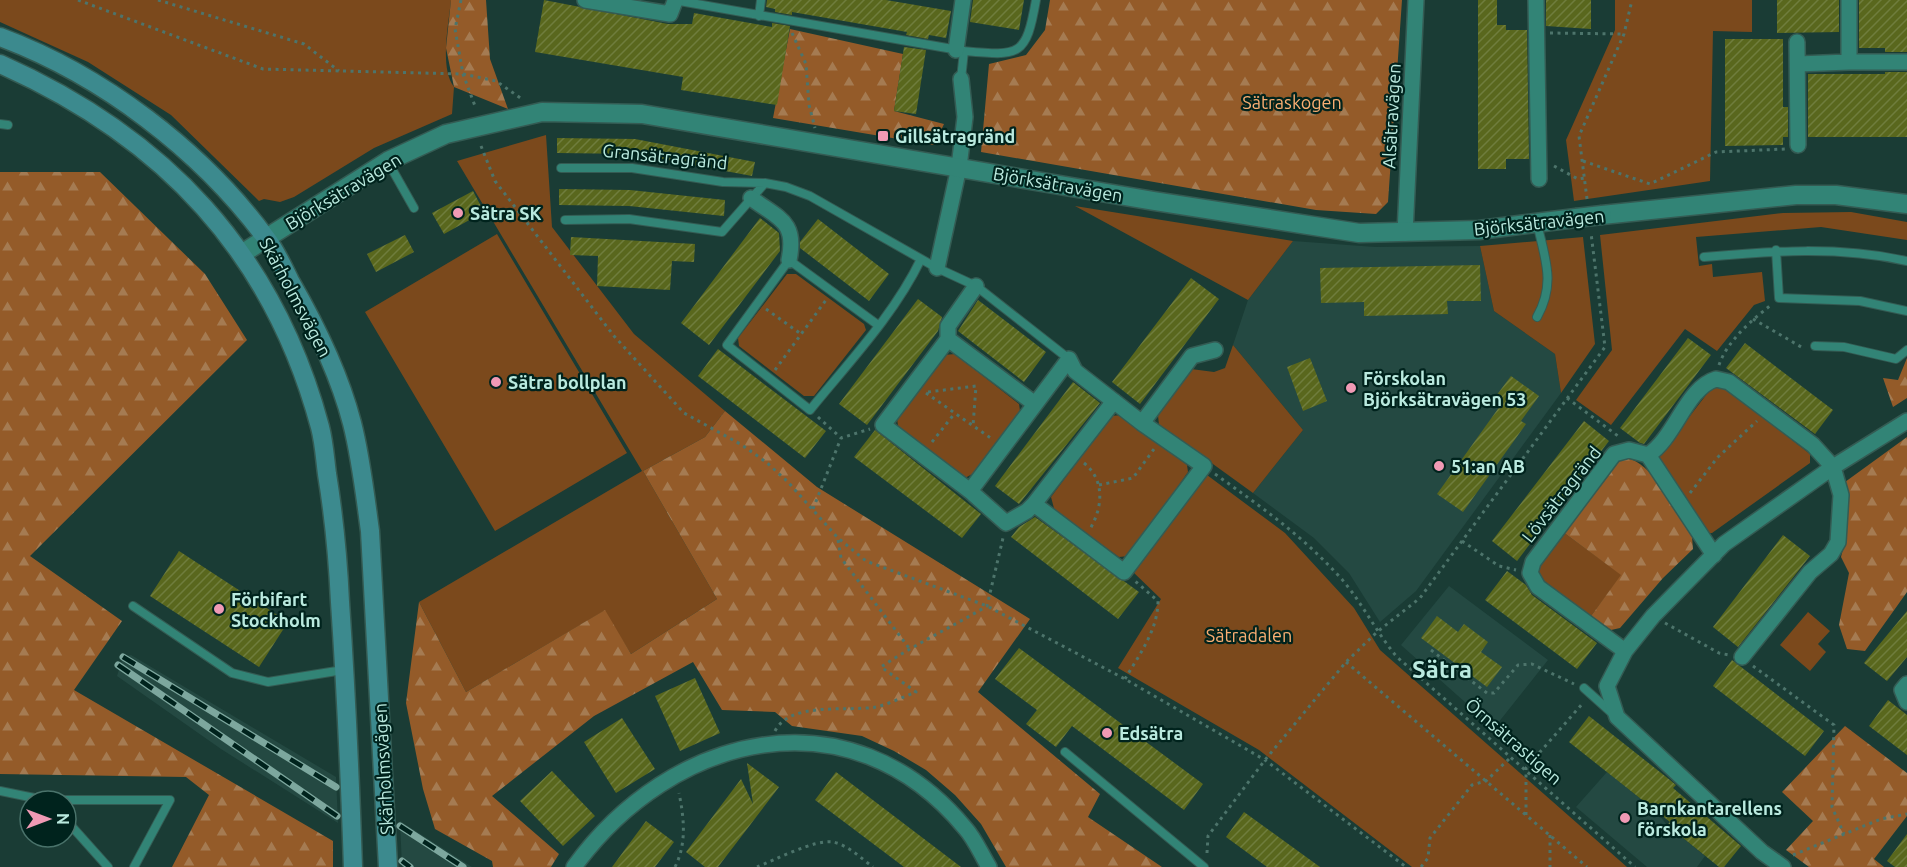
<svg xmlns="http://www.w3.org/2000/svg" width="1907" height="867" viewBox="0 0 1907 867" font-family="Ubuntu,sans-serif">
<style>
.built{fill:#244942}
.green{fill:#7b491c}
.forest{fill:url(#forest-firs)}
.building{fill:url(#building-hatch)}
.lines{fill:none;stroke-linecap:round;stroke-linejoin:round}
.service-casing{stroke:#345b53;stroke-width:10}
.minor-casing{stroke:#345b53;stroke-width:18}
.tertiary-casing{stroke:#345b53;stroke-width:21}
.secondary-casing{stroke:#345b53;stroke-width:21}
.path{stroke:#4d746b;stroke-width:3;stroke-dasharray:3 4.5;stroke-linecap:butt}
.service{stroke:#328476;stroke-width:8}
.minor{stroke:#328476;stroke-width:15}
.tertiary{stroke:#328476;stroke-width:18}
.secondary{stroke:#3c8a8e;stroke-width:18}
.rail-casing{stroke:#7da79e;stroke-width:7}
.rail{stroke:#00231d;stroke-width:4.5;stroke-dasharray:14;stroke-linecap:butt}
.tertiary-bridge-casing{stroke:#345b53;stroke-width:21;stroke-linecap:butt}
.tertiary-bridge{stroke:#328476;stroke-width:18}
.poi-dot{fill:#f09ab5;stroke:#00231d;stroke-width:2}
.labels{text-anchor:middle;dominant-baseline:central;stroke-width:4.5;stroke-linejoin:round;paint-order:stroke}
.park-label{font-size:18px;fill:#faaf73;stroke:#00231d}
.street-label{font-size:18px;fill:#baeadf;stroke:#00231d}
.poi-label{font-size:18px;font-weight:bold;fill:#baeadf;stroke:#00231d;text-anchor:start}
.district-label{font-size:24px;font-weight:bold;fill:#baeadf;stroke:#00231d}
</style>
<defs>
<pattern id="forest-firs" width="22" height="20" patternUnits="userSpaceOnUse" patternTransform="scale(1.5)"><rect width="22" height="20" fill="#945b29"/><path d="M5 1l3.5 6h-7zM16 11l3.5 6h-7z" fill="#a57b52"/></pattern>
<pattern id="building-hatch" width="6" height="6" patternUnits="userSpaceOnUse" patternTransform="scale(1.5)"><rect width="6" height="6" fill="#59671d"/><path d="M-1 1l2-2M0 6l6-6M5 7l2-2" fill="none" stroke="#6f7d3d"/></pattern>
</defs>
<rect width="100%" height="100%" fill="#1a3c35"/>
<path class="built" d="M1293,241L1375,247L1480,246L1494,311L1555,354L1561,393L1416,591L1380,622L1349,573L1314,538L1253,493L1303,430L1233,345L1248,300Z
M1449,586L1548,660L1494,728L1401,645Z
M131,655L336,777L338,823L221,749L117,676L123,657Z
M1607,772L1656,811L1667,825L1705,856L1697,867H1647L1576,807Z
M400,821L472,867H402Z"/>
<path class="green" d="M0,0H451C449,22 439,68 454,87L452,114L374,148L294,197L280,202L264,199L259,201L171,115L88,62L0,22Z
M1615,0H1752V32L1713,31L1710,181L1574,201L1566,140L1615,30Z
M546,135L552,227L634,334L725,411L705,437L643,471L717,599L631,654L604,611L466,692L419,602L642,471L457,161Z
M1075,206L1293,241L1248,300Z
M1851,212L1907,222V240L1821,227L1696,237L1699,266L1712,264L1713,277L1762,272L1765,301L1754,305L1717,351L1685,329L1611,425L1576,400L1612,350L1600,235L1783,213Z
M497,234L627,453L495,531L365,312Z
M1583,237L1595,344L1561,393L1555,354L1494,311L1480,246Z
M787,274H796L864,324L866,330L814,396H804L739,346L738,338Z
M1233,345L1303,430L1253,493L1159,425L1158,415L1191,369L1214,372L1225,368Z
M955,354L1019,404L1020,411L974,473L965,478L899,431L897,419L944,355Z
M1720,384L1810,454V463L1712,533H1702L1656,460L1713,386Z
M1122,415L1187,465L1188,472L1129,556L1119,557L1055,512L1051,497L1111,416Z
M1207,475L1285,533L1354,608L1380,650L1627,867H1412L1259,750L1118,668L1161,599L1132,571Z
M1563,532L1622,575L1591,616L1533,573Z
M1808,612L1830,631L1818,644L1826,652L1810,671L1780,645Z"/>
<path class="forest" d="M451,0H486L490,59L508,109L454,87L446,48Z
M1050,0H1402L1388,202L1376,214L1316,210L981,152L989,64L1026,55L1045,30Z
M790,29L903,54L894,111L944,124L934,145L773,118Z
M0,172H100L205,274L247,340L30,556L122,621L74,690L333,841V867H172L209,795L186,777L0,774Z
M1907,358V398L1893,407L1883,378L1898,380Z
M725,411L817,487L1030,619L978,692L1100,794L1088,817L1162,867H1006L981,824L955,795L926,770L894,751L862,736L792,726L775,712L722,710L693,662L594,716L492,796L559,854L551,867H493L492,861L435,829L423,789L406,703L419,602L466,692L605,610L631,654L717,599L643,471L705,437Z
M1907,437V592L1865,651L1847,649L1839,625L1849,573L1841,557L1845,541V482Z
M1619,457C1652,456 1676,512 1692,537L1693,549L1663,578L1620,628L1611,630L1591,616L1621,575L1563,532Z
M1845,726L1907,773V816L1874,859L1884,867H1809L1786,850L1813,821L1782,792Z"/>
<path class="building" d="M544,0L668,24H692L694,13L772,27V23L790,26L777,105L681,90L683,77L535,52Z
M767,0H886L951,11L946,38L929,35L928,39L906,35L907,32L792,12V15L775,12V9L766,7Z
M973,0H1024L1019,30L970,22Z
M1478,0H1497V25H1506V30H1527L1529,159H1506V169H1478Z
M1546,0H1591V29L1546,26Z
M1777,0H1839V32L1777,33Z
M1859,0H1907V52H1885V48H1859Z
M1725,39H1783V107H1788V137H1783V145L1725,146Z
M904,47L926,50L916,114L894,111Z
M1885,72H1907V137H1808V74H1885Z
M557,138L635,139L755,162L752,176L634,154L557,153Z
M559,189L630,190L725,200L724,216L629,206L559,205Z
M473,191L484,212L444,234L432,213Z
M760,218L779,233L780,251L709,345L681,323Z
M818,219L889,274L869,301L800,248V242Z
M405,235L414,252L376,272L367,254Z
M571,237L695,244L694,262L672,261L670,290L597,286L598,256L570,255Z
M1480,265L1481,301H1447L1448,314L1364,316V302L1321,303L1320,268Z
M1191,278L1219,299L1140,404L1112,382Z
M918,299L942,317L938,331L867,425L839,404Z
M978,300L1046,352L1024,382L958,331Z
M1688,338L1711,355L1644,444L1640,443L1620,428Z
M1745,343L1833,410L1815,434L1726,368Z
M718,349L826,431L805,458L698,376Z
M1310,358L1327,401L1303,411L1287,367Z
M1511,376L1539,396L1521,421L1526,424L1463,512L1437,494L1500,406L1493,400Z
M1073,382L1100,403L1019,504L995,486Z
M1584,421L1609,441L1517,561L1492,541Z
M875,430L981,514L962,538L854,457Z
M1035,517L1139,592L1118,619L1011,537L1019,527Z
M1783,535L1810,556L1738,647L1713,627Z
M179,551L288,622L259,667L150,596Z
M1507,571L1526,585L1532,595L1597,643L1577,669L1485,600Z
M1907,611V657L1887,681L1864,663Z
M1437,616L1458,632L1464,624L1488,642L1481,652L1502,667L1487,687L1421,638Z
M1019,648L1203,784L1184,810L1072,726L1056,747L1026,724L1037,710L995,679Z
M1732,660L1824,731L1805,756L1713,686Z
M695,678L720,733L680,751L655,696Z
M1888,700L1907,715V755L1869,726Z
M1589,716L1670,780L1676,785L1673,788L1741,846L1724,867H1719L1667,825L1670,822L1569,742Z
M622,718L655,769L616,793L584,742Z
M747,763L779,787L718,867H705L686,852L741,779L753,804Z
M552,771L595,816L563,846L520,801Z
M836,772L961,867H904L815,800Z
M1244,812L1320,867H1267L1226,837Z
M646,821L674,842L655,867H612Z
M1907,834V867H1895L1887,861Z"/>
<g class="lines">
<defs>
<path id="service" d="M674,0L964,51
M759,16L761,0
M961,79L964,51C1020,56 1026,57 1036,0
M0,124L8,125
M388,162L414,208
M561,168H632L723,182L765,183L786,187L810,196L937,268L976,286L1069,359
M565,220L629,219L722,232L765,183
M1537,223C1545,259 1556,283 1537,317
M1776,250L1779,298L1860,301L1907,311
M1704,257C1773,251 1838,246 1907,261
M878,325L789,260L727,345L810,410C849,362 894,315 921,259
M1815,346L1844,347L1896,359L1907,350
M133,606L232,673L268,682L343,670
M1584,688L1613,714
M1065,752L1204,867
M0,791L49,801
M48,800H170L134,867
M66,820L108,867"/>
<path id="minor" d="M585,0L670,14L675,1
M1536,0L1539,179
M1849,0V62H1907
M1797,42L1798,145
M956,50L963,0
M1798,64L1849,62
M751,198C779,219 797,221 789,260
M1405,233L1416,0
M937,268L959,167L965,117L961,79
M948,339V326L976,286
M1035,404L948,339L883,425L970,491L1006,523L1027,511L1034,504L1114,401
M1648,455L1714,555
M970,491L1069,359L1075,371L1142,423L1192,356L1215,350
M1034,504L1124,572L1204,466L1142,423
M1625,651L1538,587L1530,573L1533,562L1614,454L1629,450L1648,455C1675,438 1686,388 1716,379L1729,382L1813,445L1833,467L1841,495L1838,542L1831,554L1810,572L1742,657
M1907,684L1902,690L1907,702
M574,867C671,733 850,689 965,828C975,839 981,854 989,867
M1783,867L1762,852L1617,717L1607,686L1625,651L1653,616L1724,544L1833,467L1907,421"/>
<path id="tertiary" d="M1602,215L1796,195H1836L1907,204
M243,253L388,161L446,134L542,112L642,114L1154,201L1359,233L1479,230L1576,218"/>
<path id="secondary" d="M0,37C102,75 201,150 266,238C276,251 283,267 290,281C316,326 339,373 352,423C361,458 365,495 370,531L388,867
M0,64C164,137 273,252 320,427C324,442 325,459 327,474C334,517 338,559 340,602C346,690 350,779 353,867"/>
</defs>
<use href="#service" class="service-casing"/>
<use href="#minor" class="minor-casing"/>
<use href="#tertiary" class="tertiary-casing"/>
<use href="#secondary" class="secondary-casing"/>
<path class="path" d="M78,0L263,69L463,74L496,81L522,99
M158,0L304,44L339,71
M461,0L455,29L463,74L475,106
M792,33L806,64L809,105L815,128
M1550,33L1624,34
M481,146L495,181L614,336L684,413L742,445L766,462L787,481L838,538L866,561L987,606L1125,679L1265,760L1406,867
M1583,161L1650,184L1716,152L1785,149
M1554,166L1578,179L1585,178
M1587,199L1579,136L1624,34L1632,0
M766,309L801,334
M1753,319L1803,348
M1719,365C1727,341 1752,320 1771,305
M775,370L826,300
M928,392L976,386L973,426
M926,393L992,439
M1567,398L1618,436
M818,417L841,438L870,429
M932,442L955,413
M1084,463C1105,480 1103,507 1090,529
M1215,474C1260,506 1300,534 1337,574C1360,598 1375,631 1397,657L1635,867
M1099,485L1133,478L1154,449
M1690,493L1718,457L1757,421
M813,509L841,438
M838,540L841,558L909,648
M1462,541L1499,566L1516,570
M1665,623L1719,653L1729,655
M1431,650L1487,693H1494L1518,665L1532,664L1574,684
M1346,662L1587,867
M1753,666L1834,725L1832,807L1844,834
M1125,679C1139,655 1158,630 1158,601L1135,581
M775,731C791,701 846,712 876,707C889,704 903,697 916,692L881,667C915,644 952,627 987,606L1003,538
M1526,815V768L1583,703
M1550,835V867
M1207,853L1208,836L1265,760L1346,662L1377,632L1420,598L1605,347L1591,233
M1793,855L1881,819L1907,814
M675,867C687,843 684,818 679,793
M757,867C775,860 815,839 833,842C848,845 862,859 873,867
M1421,867L1428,858L1430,838L1472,785L1486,781L1511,757"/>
<use href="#service" class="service"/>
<use href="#minor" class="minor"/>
<use href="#tertiary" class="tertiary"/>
<use href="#secondary" class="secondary"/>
<defs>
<path id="rail" d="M123,657L336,787
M118,665L337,816
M400,826L463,867
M402,861L410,867"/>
</defs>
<use href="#rail" class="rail-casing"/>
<use href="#rail" class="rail"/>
<defs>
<path id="tertiary-bridge" d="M1576,218L1602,215"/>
</defs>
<use href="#tertiary-bridge" class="tertiary-bridge-casing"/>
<use href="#tertiary-bridge" class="tertiary-bridge"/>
</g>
<g class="poi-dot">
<rect x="877" y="130" width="12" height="12" rx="3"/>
<circle cx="458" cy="213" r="6"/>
<circle cx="496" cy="382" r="6"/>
<circle cx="1351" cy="388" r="6"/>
<circle cx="1439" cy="466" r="6"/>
<circle cx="219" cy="609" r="6"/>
<circle cx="1107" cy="733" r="6"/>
<circle cx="1625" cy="818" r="6"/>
</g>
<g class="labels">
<g class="park-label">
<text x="1292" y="102">Sätraskogen</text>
<text x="1249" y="635">Sätradalen</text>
</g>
<g class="street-label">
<text transform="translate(1391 116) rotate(-87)">Alsätravägen</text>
<text transform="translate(665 156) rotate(6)">Gransätragränd</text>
<text transform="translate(1058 184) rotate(10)">Björksätravägen</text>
<text transform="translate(343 191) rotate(-31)">Björksätravägen</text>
<text transform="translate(1539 222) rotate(-6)">Björksätravägen</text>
<text transform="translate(296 297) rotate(62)">Skärholmsvägen</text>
<text transform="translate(1561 494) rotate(-52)">Lövsätragränd</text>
<text transform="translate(1514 741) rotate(41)">Örnsätrastigen</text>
<text transform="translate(383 769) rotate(-93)">Skärholmsvägen</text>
</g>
<g class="poi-label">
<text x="895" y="136">Gillsätragränd</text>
<text x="470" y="213">Sätra SK</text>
<text x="1363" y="378">Förskolan<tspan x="1363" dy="21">Björksätravägen 53</tspan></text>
<text x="508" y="382">Sätra bollplan</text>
<text x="1451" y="466">51:an AB</text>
<text x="231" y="599">Förbifart<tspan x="231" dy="21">Stockholm</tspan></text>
<text x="1119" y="733">Edsätra</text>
<text x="1637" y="808">Barnkantarellens<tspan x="1637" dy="21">förskola</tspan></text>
</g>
<g class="district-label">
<text x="1442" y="669">Sätra</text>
</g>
</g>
<g transform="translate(48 819) rotate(90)"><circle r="28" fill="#00231d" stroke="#4a736b" stroke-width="1.5"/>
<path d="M0-4.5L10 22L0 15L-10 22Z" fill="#f09ab5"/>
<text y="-9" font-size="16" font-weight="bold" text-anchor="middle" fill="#baeadf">N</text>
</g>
</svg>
